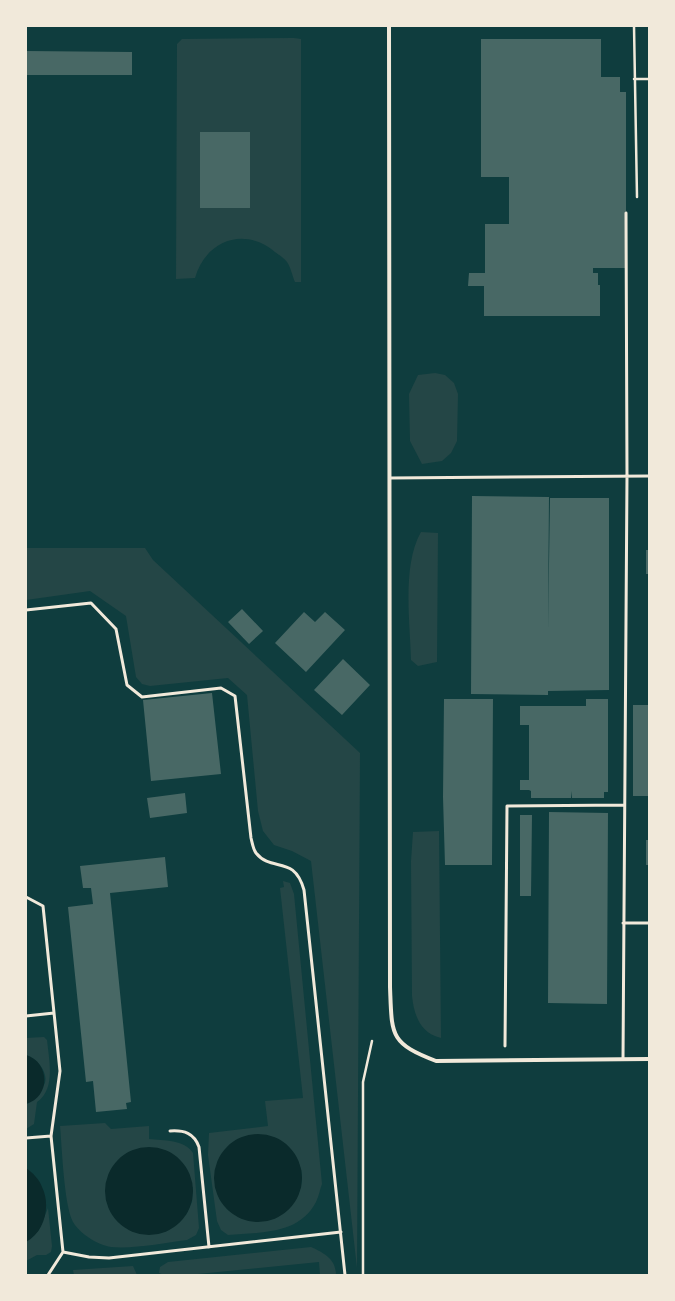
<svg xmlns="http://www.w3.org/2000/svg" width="675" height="1301" viewBox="0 0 675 1301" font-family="'Noto Sans',sans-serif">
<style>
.green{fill:#244646;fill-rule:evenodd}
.water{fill:#0a2a2b}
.building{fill:#486865}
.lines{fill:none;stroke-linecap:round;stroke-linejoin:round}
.path{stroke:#f1e9da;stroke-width:2.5}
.service{stroke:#f1e9da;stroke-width:3}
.minor{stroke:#f1e9da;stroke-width:4}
</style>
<rect width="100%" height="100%" fill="#0f3d3e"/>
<path class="green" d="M294,38L301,39V282H295C292,275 291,268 287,262C284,258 279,255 275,252C244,226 206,240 195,278L176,279L177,44L182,39Z
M435,373L445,375L454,383L458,394L457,441L451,453L442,461L422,464L410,441L409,394L418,375Z
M421,532L438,533L437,662L418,666L411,660C410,622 402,565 421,532Z
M26,548H145L153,560L360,753L357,1268L311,861L292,851L274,845L263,831L258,811L247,695L228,678L150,686L142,684L136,677L126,616L90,591L26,600Z
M439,831L441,1038C420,1033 414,1015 412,996L411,861L413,832Z
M283,881L290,883L294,894L322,1184C320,1189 319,1196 316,1202C299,1235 260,1232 228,1235L221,1230L217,1221L208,1155L209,1133L268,1126L265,1101L303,1098L280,888L284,887ZM252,1135C271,1135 277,1137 290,1151C310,1172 303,1194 284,1213L229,1211L220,1200L215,1187Z
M44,1037L47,1040C49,1060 56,1089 37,1102L34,1124L26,1129V1104L29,1103C33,1098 40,1092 44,1085C50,1074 37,1058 26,1055V1038Z
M105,1123L111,1129L149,1126V1139C164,1141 184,1139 193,1153L199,1228L196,1235L187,1240C163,1243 135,1249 111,1247C98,1245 80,1234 73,1222C64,1205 62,1148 60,1126ZM110,1172L193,1187L192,1202L186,1215L121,1224C107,1207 103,1193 110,1172Z
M48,1208L52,1246L51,1252L46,1255H37L26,1261V1242L39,1230Z
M311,1247C324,1253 336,1259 336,1275H320L319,1262L188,1275H164L159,1273L160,1267L168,1262Z
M133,1266L137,1275H74L73,1270Z"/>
<path class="water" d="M26,1055C50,1062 51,1097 26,1104Z
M214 1178a44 44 0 1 1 88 0a44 44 0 1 1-88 0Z
M105 1191a44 44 0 1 1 88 0a44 44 0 1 1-88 0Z
M26,1168C33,1173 39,1179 42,1187C51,1205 45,1232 26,1242Z"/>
<path class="building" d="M481,39H601V77H620V92H626V268H593V273H598V285H600V316H484V286H468L469,273H485V224H509V177H481Z
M26,51L132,52V75H26Z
M200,132H250V208H200Z
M472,496L549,497L548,630L550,498H609V690L548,691V695L471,694Z
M646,550H649V574H646Z
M242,609L263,631L249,644L228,622Z
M304,612L315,622L325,612L345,630L306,672L275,643Z
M343,659L370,685L342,715L314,690Z
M212,693L221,774L151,781L143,700Z
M444,699H493L492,865H445L443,797Z
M586,699H608V792H604V798H572V791L571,798H531V791L529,790H520V780H529V725H520V706H586Z
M633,705H649V796H633Z
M185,793L187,813L150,818L147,798Z
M549,812L608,813L607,1004L548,1003Z
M520,815H532L531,896H520Z
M646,840H649V865H646Z
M165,857L168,887L110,893L131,1102L126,1103L127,1109L96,1112L93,1081L86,1082L68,907L93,904L91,888H83L80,866Z"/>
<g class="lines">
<path class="path" d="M634,26L637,197
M634,79H649
M363,1275V1082L372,1041"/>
<path class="service" d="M390,478L649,476
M26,610L91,603L116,629L127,685L142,697L221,688L235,696L251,838C252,842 253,849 256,853C272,873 294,854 304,890L345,1275
M26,897L43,906L60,1071L51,1136L63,1252L48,1275
M623,923H649
M26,1016L54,1013
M505,1046L507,806L624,805
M623,1059L627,476L626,213
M170,1131C184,1130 194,1133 199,1147L209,1247
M26,1138L51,1136
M63,1252L89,1257L109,1258L341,1232"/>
<path class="minor" d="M389,26L390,987C392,1035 389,1043 436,1061L649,1059"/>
</g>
<rect width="675" height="1301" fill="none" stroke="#f1e9da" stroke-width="54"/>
</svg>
